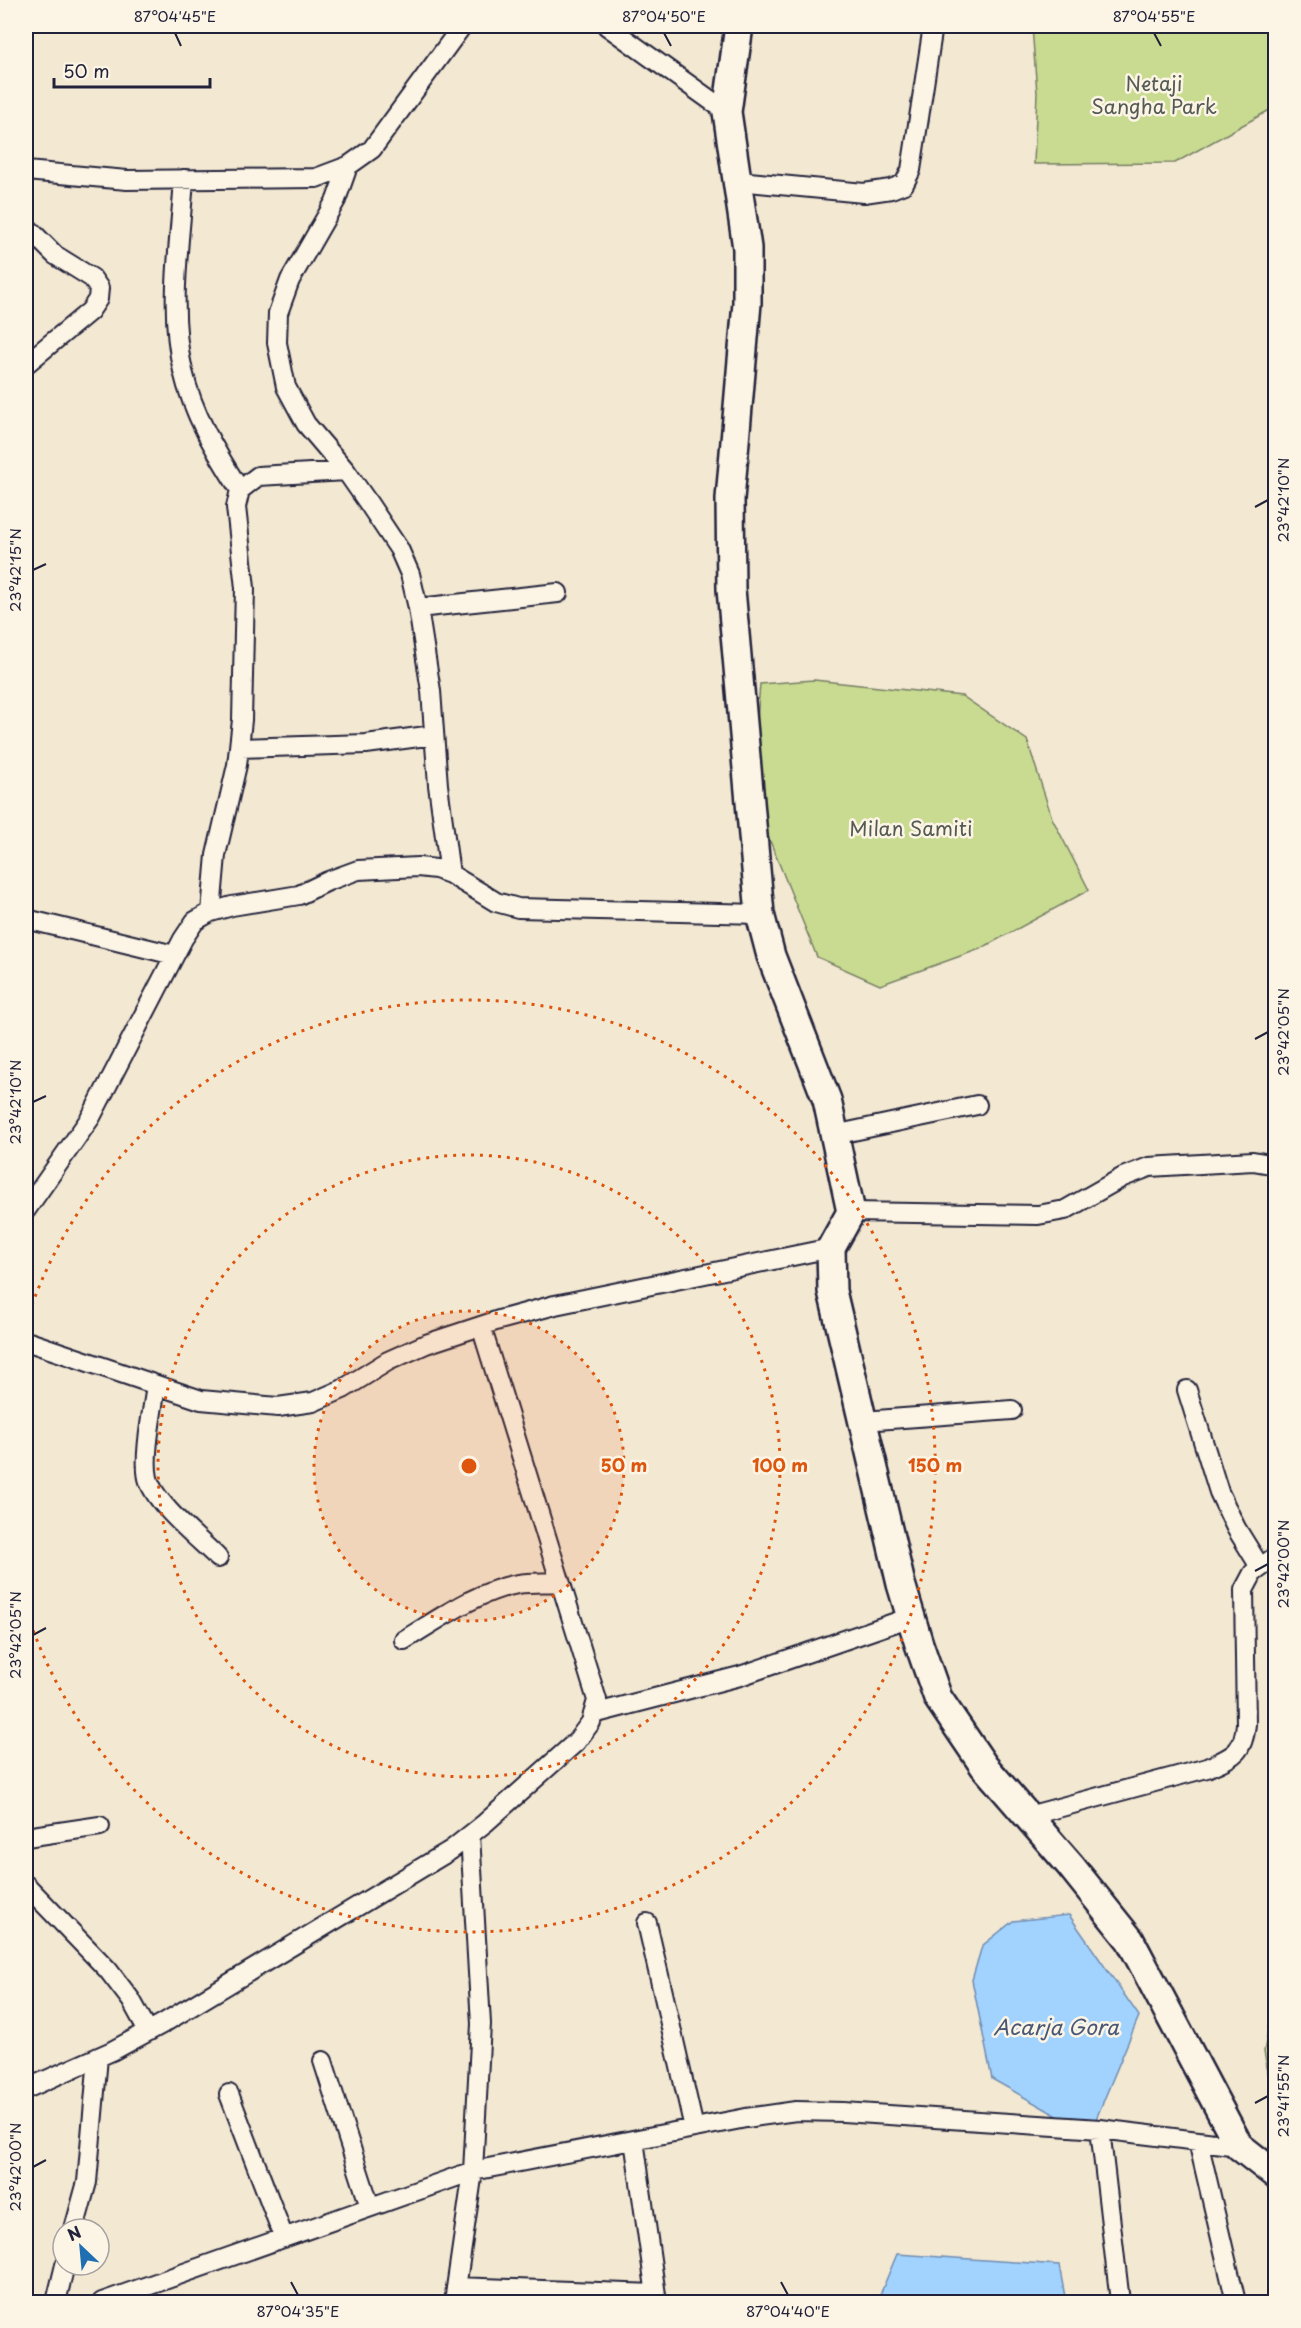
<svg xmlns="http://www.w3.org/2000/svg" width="1301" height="2328" viewBox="0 0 1301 2328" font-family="'Playpen Sans',sans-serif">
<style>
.green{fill:#c9db90;stroke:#767e66;stroke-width:1.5}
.water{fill:#a2d3ff;stroke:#6f8cb1;stroke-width:1.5}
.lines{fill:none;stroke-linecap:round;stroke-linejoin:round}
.street-casing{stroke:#22223b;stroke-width:22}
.secondary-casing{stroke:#22223b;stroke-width:32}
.street{stroke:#fcf5e5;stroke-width:18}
.secondary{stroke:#fcf5e5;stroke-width:27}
.ticks{fill:none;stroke:#22223b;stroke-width:2}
.ring{fill:none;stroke:#de560e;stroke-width:3;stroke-dasharray:3 6}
.labels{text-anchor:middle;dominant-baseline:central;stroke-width:5;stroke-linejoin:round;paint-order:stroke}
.park-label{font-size:20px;fill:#545a54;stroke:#fcf5e5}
.water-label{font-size:21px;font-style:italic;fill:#485776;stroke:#fcf5e5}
.centre{fill:#de560e;stroke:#fcf5e5;stroke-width:3}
.ring-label{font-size:18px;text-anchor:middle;font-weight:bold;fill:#de560e;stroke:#fcf5e5;stroke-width:5;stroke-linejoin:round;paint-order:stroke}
.neatline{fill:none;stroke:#22223b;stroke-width:2}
.ticks-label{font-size:15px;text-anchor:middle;fill:#22223b}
</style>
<rect width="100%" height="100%" fill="#f3e8d2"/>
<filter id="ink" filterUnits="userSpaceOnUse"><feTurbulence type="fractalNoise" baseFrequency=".0167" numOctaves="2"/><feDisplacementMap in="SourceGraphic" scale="12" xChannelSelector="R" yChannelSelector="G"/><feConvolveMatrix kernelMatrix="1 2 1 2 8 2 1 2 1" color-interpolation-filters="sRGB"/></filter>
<g filter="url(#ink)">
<path class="green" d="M1032,26H1275V107L1175,163L1034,164L1037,93Z
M814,680L962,696L1027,740L1052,818L1089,890L980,949L880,985L817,957L751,794L760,684Z
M1270,2018H1275V2088L1271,2087L1264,2052Z"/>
<path class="water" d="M1069,1915L1139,2016L1096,2119L1061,2118L992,2079L972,1980L982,1946L1013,1921Z
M897,2254L1059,2265L1066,2302H877Z"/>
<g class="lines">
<defs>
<path id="street" d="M607,26L727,112
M348,166L336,200L290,280L278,313L277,343L286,387L306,424L346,471L369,504L399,549L410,574L418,608L431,691L438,785L450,874
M26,171L127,180L316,178L348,166L372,149L462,26
M184,179C180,242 168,309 183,371C193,415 216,452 240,490
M738,181L864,193L891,189L904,184L911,170L933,26
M26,226L55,255L92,278L99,288L98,299L90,311L26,364
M418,608L558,593
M239,748L366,744L434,735
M211,912L216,855L237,765L242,720L245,588L236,507L240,490L258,476L346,471
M26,919L174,955
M834,1135L977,1105
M26,1210L91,1117L183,939L195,921L211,912L232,906L299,895L328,881L358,870L418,867L436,869L450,874L496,902L518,908L760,914
M851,1212L1038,1215L1065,1210L1123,1177L1149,1167L1253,1161L1276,1165
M26,1341L201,1400L278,1407L313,1402L343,1389L388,1361L426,1344L499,1320L555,1305L831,1248
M156,1385C153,1409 143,1456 148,1478C154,1503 199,1539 218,1558
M1187,1390L1219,1492L1236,1528L1260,1567
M863,1421L1012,1410
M404,1640C439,1619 477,1591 518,1584C531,1582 546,1583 560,1582
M593,1714L740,1676L911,1617
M1028,1816L1207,1768C1233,1756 1243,1754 1246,1724L1244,1590L1253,1573L1276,1556
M26,1837L100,1826
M26,1885L108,1970L131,2000L148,2031
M647,1923L694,2128
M323,2061L370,2207
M26,2089L112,2051L162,2024L451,1850L485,1823L576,1742L591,1722L597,1700L481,1326
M229,2094L284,2238
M1100,2129L1120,2302
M634,2140L657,2302
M1198,2141L1236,2302
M74,2229L87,2182L98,2057
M456,2287L655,2294
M56,2302L65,2265
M102,2302L473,2171L746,2118L796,2111L843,2112L1100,2129L1239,2146
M454,2302L473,2171L481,2024L470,1835"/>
<path id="secondary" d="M739,26L727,112L747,248V303L730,499L731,589L760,914L771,956L827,1100L851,1212L831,1248L832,1291L901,1584L919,1644L938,1698L984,1766L1070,1865L1130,1940L1239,2146L1276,2175"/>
</defs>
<use href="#street" class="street-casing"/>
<use href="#secondary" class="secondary-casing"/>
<use href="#street" class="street"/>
<use href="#secondary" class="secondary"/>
</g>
</g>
<path class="ticks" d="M175,33L181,46M664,33L671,46M1154,33L1161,46M1255,507L1268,500M33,570L46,564M1255,1039L1268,1032M33,1102L46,1096M1255,1571L1268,1564M33,1635L46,1628M1255,2103L1268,2096M33,2167L46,2160M291,2282L298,2295M781,2282L788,2295"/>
<circle cx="469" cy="1466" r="155" fill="#de560e" fill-opacity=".12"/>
<g class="ring">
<circle cx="469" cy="1466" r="155"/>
<circle cx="469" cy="1466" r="311"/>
<path d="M26 1322A466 466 0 1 1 26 1610"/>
</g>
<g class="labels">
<g class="park-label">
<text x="1154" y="83">Netaji<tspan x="1154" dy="23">Sangha Park</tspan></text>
<text x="911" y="828">Milan Samiti</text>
</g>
<g class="water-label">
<text x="1056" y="2026">Acarja Gora</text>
</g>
</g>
<circle cx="469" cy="1466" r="9" class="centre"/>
<g class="ring-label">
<text x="624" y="1472">50 m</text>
<text x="780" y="1472">100 m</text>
<text x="935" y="1472">150 m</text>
</g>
<rect width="1301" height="2328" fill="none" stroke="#fcf5e5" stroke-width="66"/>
<g transform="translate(81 2247) rotate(334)"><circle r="28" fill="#fcf5e5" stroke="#a5a1a1" stroke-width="1.5"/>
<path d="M0-4.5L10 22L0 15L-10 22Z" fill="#1f6fb2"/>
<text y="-9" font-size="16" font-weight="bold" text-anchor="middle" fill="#22223b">N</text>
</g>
<path d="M54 78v9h156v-9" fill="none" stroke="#22223b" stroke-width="3"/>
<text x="63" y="78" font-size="18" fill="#22223b" stroke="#fcf5e5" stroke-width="4.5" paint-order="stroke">50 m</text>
<rect x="33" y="33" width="1235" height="2262" class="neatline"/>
<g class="ticks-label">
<text x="175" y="22">87°04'45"E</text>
<text x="664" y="22">87°04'50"E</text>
<text x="1154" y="22">87°04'55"E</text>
<text transform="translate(1284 500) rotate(-90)" y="5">23°42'10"N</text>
<text transform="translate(16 570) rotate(-90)" y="5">23°42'15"N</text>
<text transform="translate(1284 1032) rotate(-90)" y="5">23°42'05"N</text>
<text transform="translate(16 1102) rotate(-90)" y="5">23°42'10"N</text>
<text transform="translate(1284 1564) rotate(-90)" y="5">23°42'00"N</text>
<text transform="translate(16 1635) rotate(-90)" y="5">23°42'05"N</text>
<text transform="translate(1284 2096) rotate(-90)" y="5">23°41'55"N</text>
<text transform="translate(16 2167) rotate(-90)" y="5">23°42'00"N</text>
<text x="298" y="2317">87°04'35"E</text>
<text x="788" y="2317">87°04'40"E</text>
</g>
</svg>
